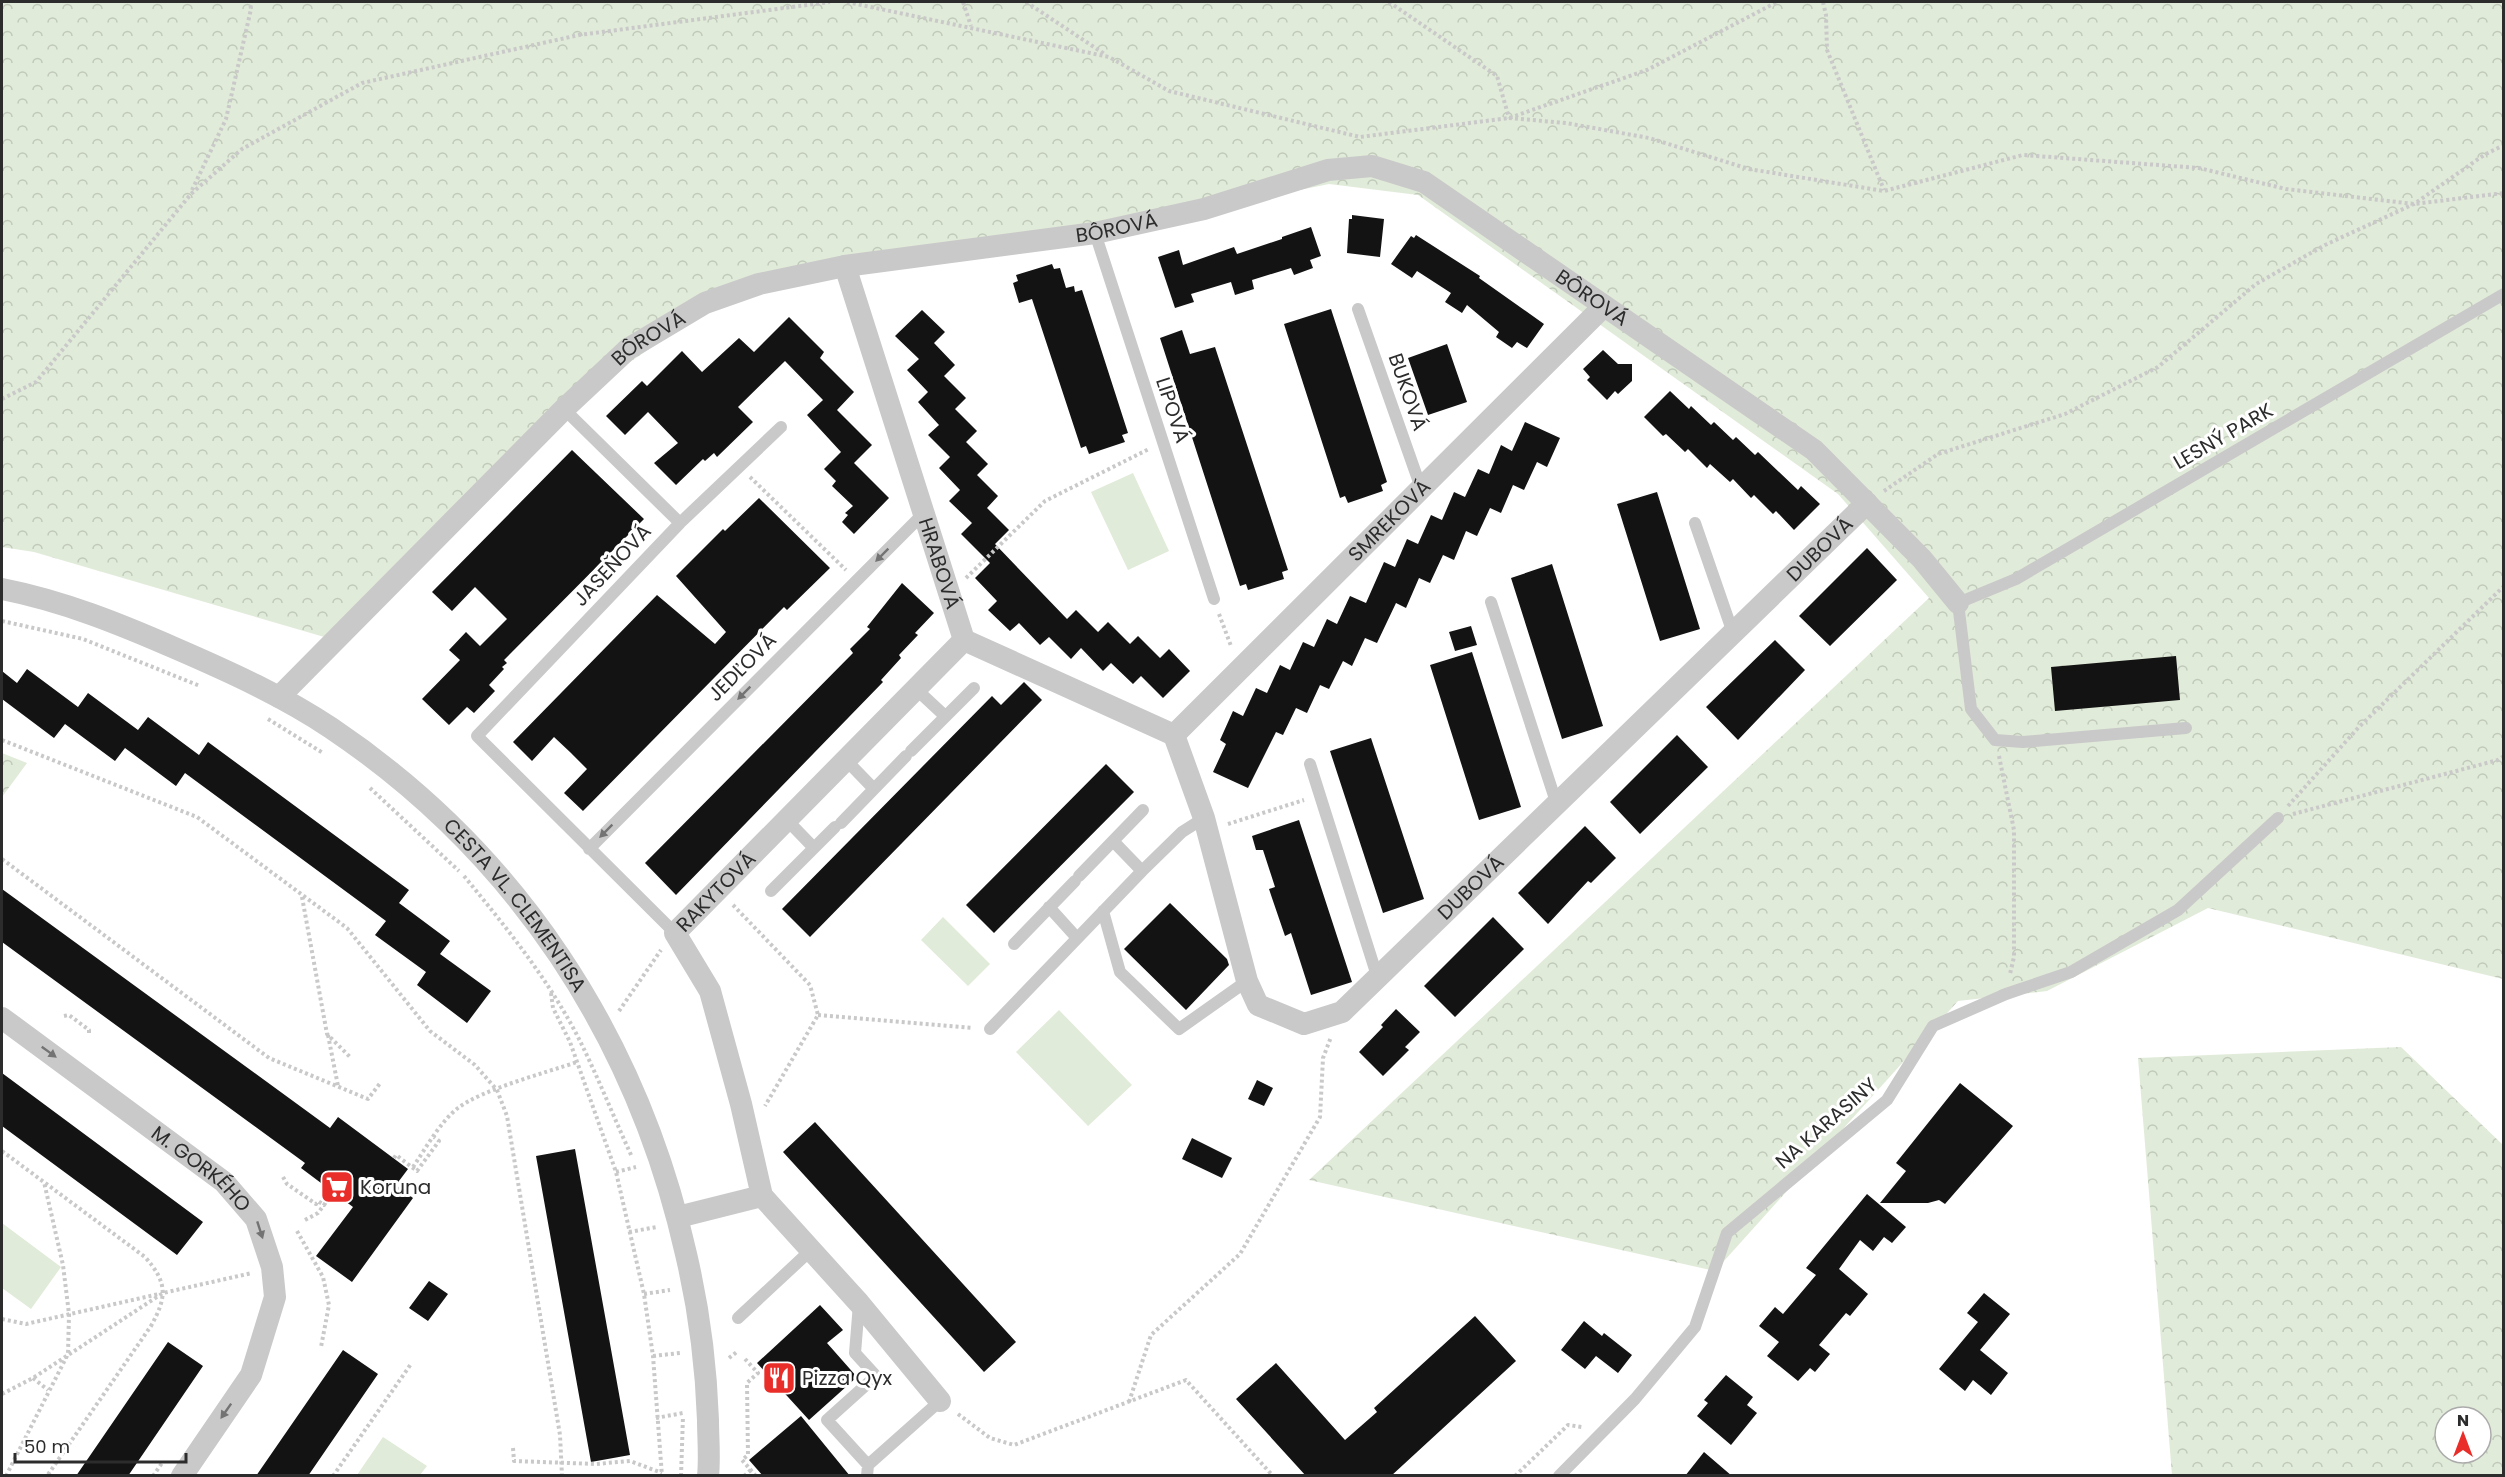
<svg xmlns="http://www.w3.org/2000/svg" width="2505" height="1477" viewBox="0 0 2505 1477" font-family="Poppins,sans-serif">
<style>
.grass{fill:#e1ebd9}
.forest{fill:url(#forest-crowns);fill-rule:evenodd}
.building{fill:#131313}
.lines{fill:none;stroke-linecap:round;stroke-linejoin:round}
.path{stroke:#c9c9c9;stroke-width:4;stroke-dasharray:3 3;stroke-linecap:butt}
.lane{stroke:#c9c9c9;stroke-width:12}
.street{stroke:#c9c9c9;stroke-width:22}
.oneway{fill:#737373}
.labels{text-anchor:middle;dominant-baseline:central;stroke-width:6;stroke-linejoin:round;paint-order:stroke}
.street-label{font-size:20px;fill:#2c2c2c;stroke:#fff}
.poi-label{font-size:20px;fill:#2c2c2c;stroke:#fff;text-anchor:start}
</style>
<defs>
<pattern id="forest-crowns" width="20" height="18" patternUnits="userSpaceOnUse" patternTransform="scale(1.5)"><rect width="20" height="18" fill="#e1ebd9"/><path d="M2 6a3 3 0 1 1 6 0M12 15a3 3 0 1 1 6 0" fill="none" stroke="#c1caba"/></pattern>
</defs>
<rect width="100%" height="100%" fill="#fff"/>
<path class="grass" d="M1133,473L1169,551L1128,570L1091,492Z
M943,917L990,964L968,986L921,940Z
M1059,1010L1132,1085L1088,1126L1016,1052Z
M2,1223L61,1267L31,1309L2,1288Z
M383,1437L427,1466L420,1475H357Z"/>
<path class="forest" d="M2,2H2503V979L2208,908L2047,991L1958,1001L1715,1271L1309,1180L1929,598L1838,494L1418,195L1329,184L1107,229L739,289L591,388L338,641L34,552L2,547Z
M2,753L27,763L2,797Z
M2401,1047L2503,1145V1475H2172L2138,1058ZM2445,1417H2481V1453H2445Z"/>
<path class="building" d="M1352,215L1384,219L1380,257L1347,253L1349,219H1352Z
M1311,227L1321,256L1310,260L1313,268L1294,275L1291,268L1252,280L1254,289L1235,295L1231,282L1191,294L1194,302L1175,308L1158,257L1179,250L1183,265L1234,247L1237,254L1282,239V237Z
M1416,235L1480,276L1479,278L1544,324L1527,348L1517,342L1512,348L1496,337L1499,332L1467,305L1462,313L1445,302L1451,293L1417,271L1412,278L1391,264L1411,236L1414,238Z
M1052,264L1054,269L1060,268L1066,288L1074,286L1075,292L1082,290L1128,433L1122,435L1125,442L1089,454L1086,446L1081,448L1032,299L1019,303L1013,283L1018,281L1016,275Z
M1331,309L1387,482L1381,485L1383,491L1348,503L1345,496L1340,498L1284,324Z
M922,310L945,332L934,343L955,365L944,376L966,398L955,409L977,431L966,442L988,464L977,475L998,496L987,508L1009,530L995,544L1067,619L1076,610L1098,632L1108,622L1130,644L1138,636L1160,658L1169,649L1190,671L1163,698L1141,676L1133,684L1111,663L1103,671L1081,648L1071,659L1049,637L1040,645L1019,623L1010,631L988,610L997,601L975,578L990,563L961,534L972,523L949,501L960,490L939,468L950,457L928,435L939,425L918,402L928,392L907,370L919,359L895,336Z
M789,317L824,352L820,358L854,392L837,410L872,445L854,463L889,498L854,534L842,522L848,515L845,513L853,506L832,486L836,481L824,469L841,452L807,415L823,400L785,361L738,407L753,422L717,457L714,453L705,461L703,459L676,485L654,463L678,443L648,412L625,435L606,416L642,381L647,386L682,351L702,372L739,338L754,352Z
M1182,330L1190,354L1215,347L1288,570L1282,572L1284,579L1248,590L1246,584L1240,586L1160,338Z
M1447,344L1467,402L1428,415L1408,358Z
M1603,350L1618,364H1632V381L1618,394L1615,391L1607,400L1587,380L1590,377L1583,369Z
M1670,391L1689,409L1691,406L1711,425L1714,422L1733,440L1736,437L1755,455L1758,452L1798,490L1801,486L1820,504L1794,530L1776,511L1773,514L1754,495L1751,498L1733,479L1730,482L1710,464L1707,468L1688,449L1685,452L1666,434L1663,436L1644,417Z
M1525,422L1560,438L1547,467L1537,462L1524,490L1513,485L1501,513L1490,508L1477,536L1466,531L1454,560L1443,555L1430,583L1419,578L1406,608L1396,603L1377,643L1365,638L1352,666L1343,661L1329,689L1320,685L1307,713L1296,708L1283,735L1276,732L1248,788L1213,772L1226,744L1220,740L1233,711L1243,716L1256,688L1267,693L1280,665L1290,670L1303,642L1314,647L1327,619L1337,624L1350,596L1366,603L1384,562L1395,567L1407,539L1418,544L1431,515L1442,520L1454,492L1465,497L1478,469L1489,474L1501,445L1512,451Z
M572,450L644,519L504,660L507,663L502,667L504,669L489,685L495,691L474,713L467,707L449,725L422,699L460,660L449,650L466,632L480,646L507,619L475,587L452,611L432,592Z
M1657,492L1700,629L1660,641L1617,504Z
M759,498L830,568L787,610L784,607L583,811L564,793L587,769L571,753L554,737L532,761L513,742L657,595L715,644L726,632L676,576L723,529L725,531Z
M1867,548L1897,580L1830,646L1799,616Z
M1552,564L1603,726L1562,739L1511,578Z
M902,583L934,613L915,633L918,635L899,655L901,658L881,680L883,682L676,895L645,863L853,653L850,649L870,629L867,627Z
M1471,626L1477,645L1455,651L1449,632Z
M1775,640L1805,670L1738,740L1706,707Z
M1472,652L1521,807L1479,820L1430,665Z
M2176,656L2180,700L2055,711L2051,667Z
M27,669L78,707L88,693L138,730L148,717L199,755L208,742L409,890L399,903L450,941L440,954L491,991L467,1023L417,985L426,972L375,935L386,921L185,773L176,786L125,748L115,761L65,724L54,738L2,699V671L17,683Z
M1024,682L1042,700L810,937L782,909L992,696L1001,705Z
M1677,735L1708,767L1640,834L1610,802Z
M1371,738L1424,899L1383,913L1330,751Z
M1106,764L1134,792L994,933L966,905Z
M1299,820L1352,982L1311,995L1291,933L1285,936L1272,898L1269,889L1275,887L1263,850H1256L1252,836Z
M1585,826L1616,858L1591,883L1588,881L1548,924L1518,893Z
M2,889L330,1128L338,1117L408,1169L396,1185L413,1198L352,1282L316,1256L353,1207L301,1168L305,1163L2,942Z
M1170,903L1227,959L1229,965L1186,1010L1124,949Z
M1493,917L1524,949L1455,1017L1424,986Z
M1396,1009L1420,1032L1405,1047L1409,1050L1383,1076L1359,1052L1383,1027L1381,1025Z
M2,1073L203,1222L177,1255L2,1126Z
M1257,1080L1273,1088L1264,1106L1248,1099Z
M1960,1083L2013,1126L1945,1204L1939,1200L1928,1203H1880L1906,1171L1896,1163Z
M815,1122L1016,1342L984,1372L783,1152Z
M1192,1138L1232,1158L1222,1178L1182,1159Z
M575,1149L630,1455L591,1462L536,1156Z
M1867,1194L1906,1227L1892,1243L1884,1237L1873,1251L1860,1240L1839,1269L1868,1294L1850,1316L1846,1313L1819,1345L1830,1354L1815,1372L1810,1368L1798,1381L1767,1356L1779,1342L1759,1326L1775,1307L1783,1314L1816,1275L1806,1268Z
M429,1281L448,1294L428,1321L409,1308Z
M1984,1293L2010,1314L1980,1350L2008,1373L1991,1395L1973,1380L1965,1391L1939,1369L1978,1322L1967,1313Z
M820,1305L843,1330L827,1343L857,1377L809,1420L757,1363Z
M1475,1316L1516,1361L1391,1476H1306L1236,1399L1276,1363L1345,1440L1377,1412L1374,1408Z
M1584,1321L1602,1336L1604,1333L1632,1355L1618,1373L1596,1356L1585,1369L1561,1350Z
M168,1342L203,1366L128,1476H76Z
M343,1350L378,1374L308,1476H256Z
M1726,1375L1753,1397L1747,1405L1757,1413L1731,1445L1697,1416L1708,1403L1704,1400Z
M801,1416L850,1476H763L749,1460Z
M1704,1452L1732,1476H1685Z"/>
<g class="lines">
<path class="path" d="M847,2L1109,57L1169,91L1360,137L1509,118L1647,70L1777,2
M963,2L971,26
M1026,2L1106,55
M1389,2L1497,76L1509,118
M1823,2L1826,15L1827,50L1884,190
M1509,118L1566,123L1649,138L1749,169L1884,191L2023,155L2199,168L2286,189L2414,204L2504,193
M192,190L226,119L251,9L250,2
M2,399L36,382L191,194L242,149L362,83L579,35L830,2
M750,477L846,570
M1884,491L1938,454L2065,414L2158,367L2256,284L2325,245L2414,204L2484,155L2504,145
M966,578L1045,501L1149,449
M1219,614L1231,646
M2,621L83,639L200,686
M268,719L323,753
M2,740L197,817L347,928L430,1031L475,1065L497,1090L507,1116L560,1435L562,1476
M1999,756L2014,830V957L2010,974
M370,788L459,871
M2288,806L2358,728L2504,586
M2293,814L2498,760L2504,756
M1228,824L1304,800
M2,859L269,1058L368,1099L381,1082
M464,876C506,927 549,980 579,1039C598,1077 614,1118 632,1157
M302,897L327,1034L351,1058
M733,905L810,985L818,1015L765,1106
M551,993L553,1008L570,1042L616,1172L644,1294L653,1356L662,1476
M619,1011L661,950
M818,1015L973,1028
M64,1016L69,1015L89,1030V1035
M328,1035L338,1086
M2,1151L145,1257C168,1283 167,1297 151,1326L47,1476
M394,1158L396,1155L417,1171L439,1141L434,1137
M413,1167C426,1148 440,1122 458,1108C483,1089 545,1073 577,1062
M616,1172L636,1167
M283,1177L287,1184L316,1204L318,1201L324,1205L333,1192
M305,1220L318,1213L324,1205
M297,1231L323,1277L329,1305L321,1347
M629,1232L657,1227
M644,1294L670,1290
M2,1319L26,1324L159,1294
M653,1356L680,1353
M729,1358L738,1351
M745,1359L758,1373L747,1383L748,1455L742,1460L756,1476
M33,1378L48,1390
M2,1394L33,1378L163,1293L252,1273
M1129,1402L1151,1335L1240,1254L1320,1117L1323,1058L1331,1037
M958,1414L990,1438L1014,1445L1186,1380L1273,1476
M656,1418L683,1413
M513,1448L514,1461L596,1464L630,1461L662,1473
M6,1476L68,1354L69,1314L63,1265L44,1182
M153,1476L162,1463
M333,1476L411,1364
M681,1476L683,1416
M744,1476L751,1470
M1515,1476L1568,1425L1582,1427"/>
<path class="lane" d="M1095,233L1214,599
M1358,309L1421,488
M564,409L680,523
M1695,523L1733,633
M1491,602L1557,805
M916,689L945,716
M2186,728L2023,742L1995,740L1971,709L1958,603L2016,579L2504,294
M911,751L974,688
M846,760L874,789
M1310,764L1378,979
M787,820L814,848
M841,823L906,756
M1113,841L1142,871
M589,849L923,514
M1079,876L1143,810
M771,891L835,827
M1049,907L1077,938
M1103,911L1120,972L1179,1029L1247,981
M675,933L477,736L680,523L781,427
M1014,944L1075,881
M990,1029L1142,871L1182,832L1204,818
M859,1304L855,1353L876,1376L827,1420L868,1465L867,1476
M738,1318L811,1250
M868,1465L940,1401
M1559,1476L1635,1399L1695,1327L1727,1233L1887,1100L1933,1026L2006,994L2071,972L2178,910L2278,818"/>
<g class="street">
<path id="s1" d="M845,266L964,640L1174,735"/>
<path id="s2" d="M2,589C63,601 120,624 177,649C230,672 283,696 331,728C517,853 637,1037 686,1254C699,1309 706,1363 708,1420C708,1438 710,1457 708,1476"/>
<path id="s3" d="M279,697L564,409L628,349L705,303L759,284L845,266L1095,233L1204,209L1328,170L1372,166L1424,182L1814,450L1922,559L1958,603"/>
<path id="s4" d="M1174,735L1204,818L1247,981L1258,1005L1304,1024L1342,1012L1867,503"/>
<path id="s5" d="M1174,735L1604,306"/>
<path id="s6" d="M2,1018L224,1182L256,1219L272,1267L275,1297L251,1375L182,1476"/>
<path d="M762,1196L859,1303L940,1401"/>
<path id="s7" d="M678,1217L762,1196L741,1104L710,991L675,933L964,640"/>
</g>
</g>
<defs><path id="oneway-solid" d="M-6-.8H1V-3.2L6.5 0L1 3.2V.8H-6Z" transform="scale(1.5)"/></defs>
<g class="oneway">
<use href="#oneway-solid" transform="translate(882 555) rotate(135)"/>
<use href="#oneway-solid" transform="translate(744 693) rotate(135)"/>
<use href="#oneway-solid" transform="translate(606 831) rotate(135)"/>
<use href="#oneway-solid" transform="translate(49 1052) rotate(36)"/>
<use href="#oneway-solid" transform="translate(260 1230) rotate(72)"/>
<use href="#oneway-solid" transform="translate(226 1411) rotate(125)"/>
</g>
<defs>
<symbol id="supermarket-square" viewBox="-11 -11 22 22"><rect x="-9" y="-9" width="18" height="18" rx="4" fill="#e92e29" stroke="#fff"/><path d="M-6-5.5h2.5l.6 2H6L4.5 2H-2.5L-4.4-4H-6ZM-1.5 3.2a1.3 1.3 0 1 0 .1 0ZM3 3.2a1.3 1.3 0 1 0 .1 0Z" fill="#fff"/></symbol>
<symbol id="restaurant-square" viewBox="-11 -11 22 22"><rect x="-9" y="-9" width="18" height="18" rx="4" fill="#e92e29" stroke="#fff"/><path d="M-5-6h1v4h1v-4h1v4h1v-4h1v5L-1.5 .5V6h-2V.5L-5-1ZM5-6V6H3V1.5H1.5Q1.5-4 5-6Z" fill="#fff"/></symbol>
</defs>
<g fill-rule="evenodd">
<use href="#supermarket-square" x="318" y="1168" width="38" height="38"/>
<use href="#restaurant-square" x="760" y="1359" width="38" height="38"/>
</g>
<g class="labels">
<g class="street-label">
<text stroke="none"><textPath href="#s3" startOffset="1002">BÔROVÁ</textPath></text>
<text stroke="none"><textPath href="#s3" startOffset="1524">BÔROVÁ</textPath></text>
<text stroke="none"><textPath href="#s3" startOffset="516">BÔROVÁ</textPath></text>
<text transform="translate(1408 392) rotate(71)">BUKOVÁ</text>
<text transform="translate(1173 410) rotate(72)">LIPOVÁ</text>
<text transform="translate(2223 436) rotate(-30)">LESNÝ PARK</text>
<text stroke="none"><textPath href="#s5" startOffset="304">SMREKOVÁ</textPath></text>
<text stroke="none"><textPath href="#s4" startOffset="1038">DUBOVÁ</textPath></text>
<text stroke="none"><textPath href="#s1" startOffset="312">HRABOVÁ</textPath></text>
<text transform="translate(612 565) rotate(-47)">JASEŇOVÁ</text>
<text transform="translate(742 667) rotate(-45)">JEDĽOVÁ</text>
<text stroke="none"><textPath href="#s4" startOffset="552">DUBOVÁ</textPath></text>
<text stroke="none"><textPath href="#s7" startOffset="424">RAKYTOVÁ</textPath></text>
<text stroke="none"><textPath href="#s2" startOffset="616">CESTA VL. CLEMENTISA</textPath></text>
<text transform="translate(1826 1123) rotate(-41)">NA KARASINY</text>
<text stroke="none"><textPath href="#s6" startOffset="250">M. GORKÉHO</textPath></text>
</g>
<g class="poi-label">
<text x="360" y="1187">Koruna</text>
<text x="802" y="1378">Pizza Qyx</text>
</g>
</g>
<rect width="2505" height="1477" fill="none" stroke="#2c2c2c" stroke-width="6"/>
<g transform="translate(2463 1435)"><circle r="28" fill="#ffffff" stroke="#ababab" stroke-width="1.5"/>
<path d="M0-4.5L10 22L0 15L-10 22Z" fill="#e92e29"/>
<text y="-9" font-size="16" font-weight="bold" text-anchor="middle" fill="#2c2c2c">N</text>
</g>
<path d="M15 1453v9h171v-9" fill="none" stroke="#2c2c2c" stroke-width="3"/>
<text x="24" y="1453" font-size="18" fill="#2c2c2c" stroke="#ffffff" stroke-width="4.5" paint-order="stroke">50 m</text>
</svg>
